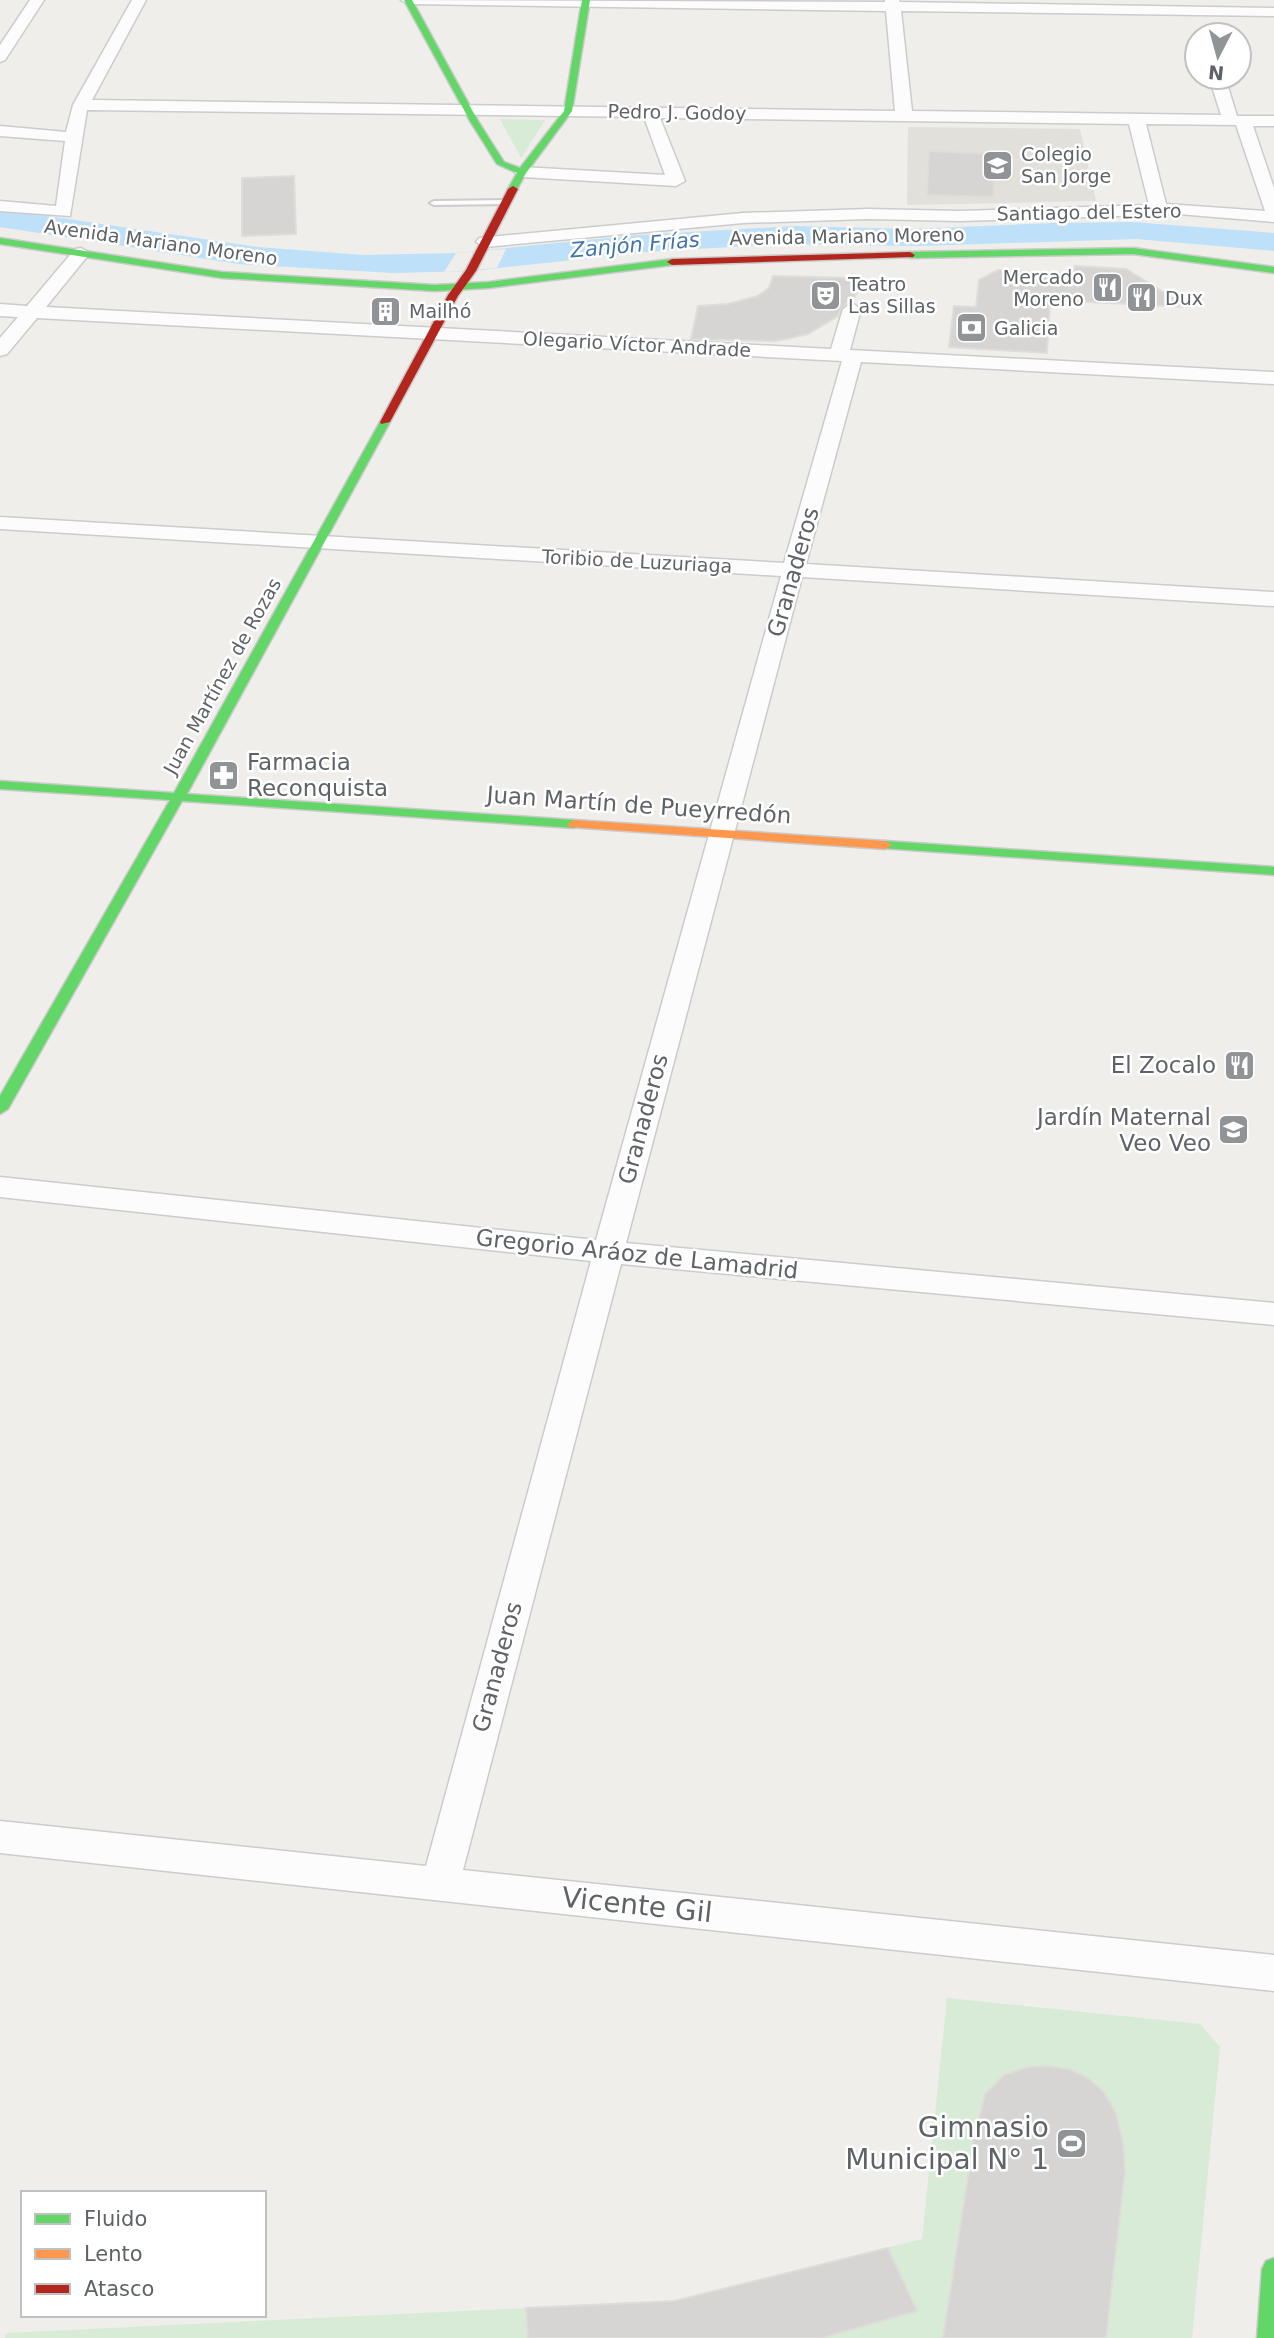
<svg xmlns="http://www.w3.org/2000/svg" width="1274" height="2338" viewBox="0 0 1274 2338" font-family="'DejaVu Sans',sans-serif">
<style>
.education{fill:#e2e0da}
.green{fill:#d8ebd6}
.water{fill:#bfe0f9}
.pier{fill:#efeeea}
.building{fill:#d6d5d3;stroke:#deddd9;stroke-width:2}
.lines{fill:none;stroke-linecap:round;stroke-linejoin:round}
.lane-casing{stroke:#cbcccc;stroke-width:4}
.street-casing{stroke:#cbcccc;stroke-width:3}
.fast-casing{stroke:#cacacb;stroke-width:3}
.slow-casing{stroke:#cacacb;stroke-width:3}
.jam-casing{stroke:#cacacb;stroke-width:3}
.lane{fill:#fdfcfc;fill-rule:evenodd}
.street{fill:#fdfcfc;fill-rule:evenodd}
.fast{fill:#63d668;fill-rule:evenodd}
.slow{fill:#ff974d;fill-rule:evenodd}
.jam{fill:#b3261e;fill-rule:evenodd}
.labels{text-anchor:middle;dominant-baseline:central;stroke-width:5;stroke-linejoin:round;paint-order:stroke}
.far-street-label{font-size:19px;fill:#5f6368;stroke:#fff}
.far-poi-label{font-size:19px;fill:#5f6368;stroke:#fff;text-anchor:start}
.far-water-label{font-size:21px;font-style:italic;fill:#4174aa;stroke:#fff}
.street-label{font-size:23px;fill:#5f6368;stroke:#fff}
.poi-label{font-size:23px;fill:#5f6368;stroke:#fff;text-anchor:end}
.near-street-label{font-size:28px;fill:#5f6368;stroke:#fff}
.near-poi-label{font-size:28px;fill:#5f6368;stroke:#fff;text-anchor:end}
</style>
<rect width="100%" height="100%" fill="#efeeea"/>
<path class="education" d="M908,127L1080,129L1096,201L907,205Z"/>
<path class="green" d="M500,119L545,120L521,158Z
M947,1998L1200,2024L1220,2047L1192,2338H5L6,2333L674,2301L922,2239Z"/>
<path class="water" d="M0,209L258,247L363,255L456,253L638,235L795,226L912,229L1052,223L1132,222L1274,233V251L1136,239L920,246L780,244L647,252L471,271L393,273L239,264L0,227Z"/>
<path class="pier" d="M506,249L497,268L444,272L456,253Z"/>
<path class="building" d="M929,151L993,154L994,197L927,195Z
M294,176L296,234L242,236V178Z
M1075,266L1126,269L1187,307L1050,300L1047,353L949,347L954,306L976,307L979,280L998,270L1073,274Z
M773,276L851,278V282H866L851,301L842,307L838,316L808,334L776,341L691,339L698,306L728,304L758,296L769,288Z
M1047,2066L1069,2069L1088,2078L1104,2092L1116,2113L1123,2142L1125,2171L1106,2338H943L974,2137L985,2094L1004,2075L1028,2067Z
M888,2248L917,2311L822,2338H528L526,2308L674,2301Z"/>
<g class="lines">
<defs>
<path id="lane" d="M506,200H509V204L434,205L430,203L434,201Z"/>
<path id="street" d="M30,0H44L5,60L0,62V45Z
M132,0H146L92,100L895,111L886,11L408,4L401,0L885,2V0H899L900,2L1274,8V16L901,11L912,111L1221,115L1209,77H1225L1237,116H1274V126H1253L1274,188V222L1178,214L960,221L868,219L743,223L485,247L476,242L479,238L743,213L868,209L960,211L1149,205L1129,124L660,118L685,181L676,186L522,177L514,172L522,167L665,175L644,117L87,110L70,216L0,211V201L56,206L65,141L0,136V126L66,132L73,105ZM1146,124L1236,125L1265,211L1166,204Z
M81,248L90,253L46,307L831,349L843,309L852,303L861,309L850,350L1274,372V384L861,362L806,564L1274,592V606L802,577L626,1243L1274,1303V1325L621,1264L463,1870L1274,1955V1991L0,1853V1821L426,1866L591,1261L0,1197V1177L596,1240L781,576L0,529V517L784,563L842,361L37,318L7,354L0,356V338L18,317L0,316V304L27,306L75,249Z"/>
<path id="fast" d="M404,0H412L478,121L504,162L520,168L564,111L582,0H590L572,111L526,173L516,191L508,189L517,173L497,164L470,121Z
M0,238L222,272L435,285L489,282L672,259L677,262L672,265L489,288L435,291L222,278L0,244Z
M1133,248L1274,267V273L1133,254L910,258L905,255L910,252Z
M385,419L390,422L187,794L574,820L581,824L574,828L182,801L8,1109L0,1114V1096L170,800L0,789V781L174,793L380,422Z
M885,841L1274,867V875L880,848L878,845L880,842Z
M1274,2258V2338H1257L1262,2269L1266,2261Z"/>
<path id="slow" d="M574,820L885,841L892,845L885,849L569,827L567,824Z"/>
<path id="jam" d="M513,186L518,189L476,271L458,296L390,422L381,424L380,422L448,295L466,270L508,189Z
M910,252L915,255L913,257L672,265L667,262L672,259Z"/>
</defs>
<use href="#lane" class="lane-casing"/>
<use href="#street" class="street-casing"/>
<use href="#fast" class="fast-casing"/>
<use href="#slow" class="slow-casing"/>
<use href="#jam" class="jam-casing"/>
<use href="#lane" class="lane"/>
<use href="#street" class="street"/>
<use href="#fast" class="fast"/>
<use href="#slow" class="slow"/>
<use href="#jam" class="jam"/>
</g>
<defs>
<symbol id="school-square" viewBox="-11 -11 22 22"><rect x="-9" y="-9" width="18" height="18" rx="4" fill="#919496" stroke="#fff"/><path d="M0-5L7-2L0 1L-7-2ZM-4 1L0 2.5L4 1V4Q0 6-4 4Z" fill="#fff"/></symbol>
<symbol id="restaurant-square" viewBox="-11 -11 22 22"><rect x="-9" y="-9" width="18" height="18" rx="4" fill="#919496" stroke="#fff"/><path d="M-5-6h1v4h1v-4h1v4h1v-4h1v5L-1.5 .5V6h-2V.5L-5-1ZM5-6V6H3V1.5H1.5Q1.5-4 5-6Z" fill="#fff"/></symbol>
<symbol id="theatre-square" viewBox="-11 -11 22 22"><rect x="-9" y="-9" width="18" height="18" rx="4" fill="#919496" stroke="#fff"/><path d="M-5-5.5Q0-4 5-5.5V0Q5 5 0 6Q-5 5-5 0ZM-3.3-2.5H-1v1.5H-3.3ZM1-2.5H3.3v1.5H1ZM-2.8 1Q0 5.5 2.8 1Z" fill="#fff"/></symbol>
<symbol id="building-square" viewBox="-11 -11 22 22"><rect x="-9" y="-9" width="18" height="18" rx="4" fill="#919496" stroke="#fff"/><path d="M-4-6H4V6H1V3H-1V6H-4ZM-2.5-4.3h1.7v1.8h-1.7ZM.8-4.3h1.7v1.8H.8ZM-2.5-1h1.7V.8h-1.7ZM.8-1h1.7V.8H.8Z" fill="#fff"/></symbol>
<symbol id="bank-square" viewBox="-11 -11 22 22"><rect x="-9" y="-9" width="18" height="18" rx="4" fill="#919496" stroke="#fff"/><path d="M-6-4H6V4H-6ZM0-2.3a2.3 2.3 0 1 0 0 4.6a2.3 2.3 0 1 0 0-4.6Z" fill="#fff"/></symbol>
<symbol id="pharmacy-square" viewBox="-11 -11 22 22"><rect x="-9" y="-9" width="18" height="18" rx="4" fill="#919496" stroke="#fff"/><path d="M-2-6h4v4h4v4h-4v4h-4v-4h-4v-4h4Z" fill="#fff"/></symbol>
<symbol id="stadium-square" viewBox="-11 -11 22 22"><rect x="-9" y="-9" width="18" height="18" rx="4" fill="#919496" stroke="#fff"/><path d="M0-5a6.5 5 0 1 0 0 10a6.5 5 0 1 0 0-10ZM-3.5-1.8h7v3.6h-7Z" fill="#fff"/></symbol>
</defs>
<g fill-rule="evenodd">
<use href="#school-square" x="980" y="148" width="35" height="35"/>
<use href="#restaurant-square" x="1090" y="270" width="35" height="35"/>
<use href="#theatre-square" x="808" y="278" width="35" height="35"/>
<use href="#restaurant-square" x="1124" y="280" width="35" height="35"/>
<use href="#building-square" x="368" y="294" width="35" height="35"/>
<use href="#bank-square" x="954" y="310" width="35" height="35"/>
<use href="#pharmacy-square" x="206" y="758" width="35" height="35"/>
<use href="#restaurant-square" x="1222" y="1048" width="35" height="35"/>
<use href="#school-square" x="1216" y="1112" width="35" height="35"/>
<use href="#stadium-square" x="1054" y="2126" width="35" height="35"/>
</g>
<g class="labels">
<g class="far-street-label">
<text transform="translate(677 112) rotate(1)">Pedro J. Godoy</text>
<text transform="translate(1089 212) rotate(-1)">Santiago del Estero</text>
<text transform="translate(847 236) rotate(-1)">Avenida Mariano Moreno</text>
<text transform="translate(161 242) rotate(8)">Avenida Mariano Moreno</text>
<text transform="translate(637 344) rotate(3)">Olegario Víctor Andrade</text>
<text transform="translate(637 561) rotate(3)">Toribio de Luzuriaga</text>
<text transform="translate(222 676) rotate(-61)">Juan Martínez de Rozas</text>
</g>
<g class="far-poi-label">
<text x="1021" y="154">Colegio<tspan x="1021" dy="22">San Jorge</tspan></text>
<text x="1084" y="277" text-anchor="end">Mercado<tspan x="1084" dy="22">Moreno</tspan></text>
<text x="848" y="284">Teatro<tspan x="848" dy="22">Las Sillas</tspan></text>
<text x="1165" y="298">Dux</text>
<text x="409" y="311">Mailhó</text>
<text x="994" y="328">Galicia</text>
</g>
<g class="far-water-label">
<text transform="translate(635 245) rotate(-5)">Zanjón Frías</text>
</g>
<g class="street-label">
<text transform="translate(793 572) rotate(-74)">Granaderos</text>
<text transform="translate(639 805) rotate(4)">Juan Martín de Pueyrredón</text>
<text transform="translate(643 1119) rotate(-75)">Granaderos</text>
<text transform="translate(637 1254) rotate(6)">Gregorio Aráoz de Lamadrid</text>
<text transform="translate(497 1667) rotate(-75)">Granaderos</text>
</g>
<g class="poi-label">
<text x="247" y="762" text-anchor="start">Farmacia<tspan x="247" dy="26">Reconquista</tspan></text>
<text x="1216" y="1065">El Zocalo</text>
<text x="1211" y="1117">Jardín Maternal<tspan x="1211" dy="26">Veo Veo</tspan></text>
</g>
<g class="near-street-label">
<text transform="translate(637 1905) rotate(6)">Vicente Gil</text>
</g>
<g class="near-poi-label">
<text x="1049" y="2127">Gimnasio<tspan x="1049" dy="32">Municipal N° 1</tspan></text>
</g>
</g>
<rect x="21" y="2191" width="245" height="126" fill="#ffffff" stroke="#bfc1c3" stroke-width="2"/>
<rect x="35" y="2214" width="35" height="10" fill="#63d668" stroke="#bfc1c3" stroke-width="2"/>
<text x="84" y="2226" font-size="21" fill="#5f6368">Fluido</text>
<rect x="35" y="2249" width="35" height="10" fill="#ff974d" stroke="#bfc1c3" stroke-width="2"/>
<text x="84" y="2261" font-size="21" fill="#5f6368">Lento</text>
<rect x="35" y="2284" width="35" height="10" fill="#b3261e" stroke="#bfc1c3" stroke-width="2"/>
<text x="84" y="2296" font-size="21" fill="#5f6368">Atasco</text>
<g transform="translate(1218 56) rotate(186)"><circle r="33" fill="#ffffff" stroke="#bfc1c3" stroke-width="2"/>
<path d="M0-5L12 26L0 18L-12 26Z" fill="#919496"/>
<text y="-10" font-size="19" font-weight="bold" text-anchor="middle" fill="#5f6368">N</text>
</g>
</svg>
